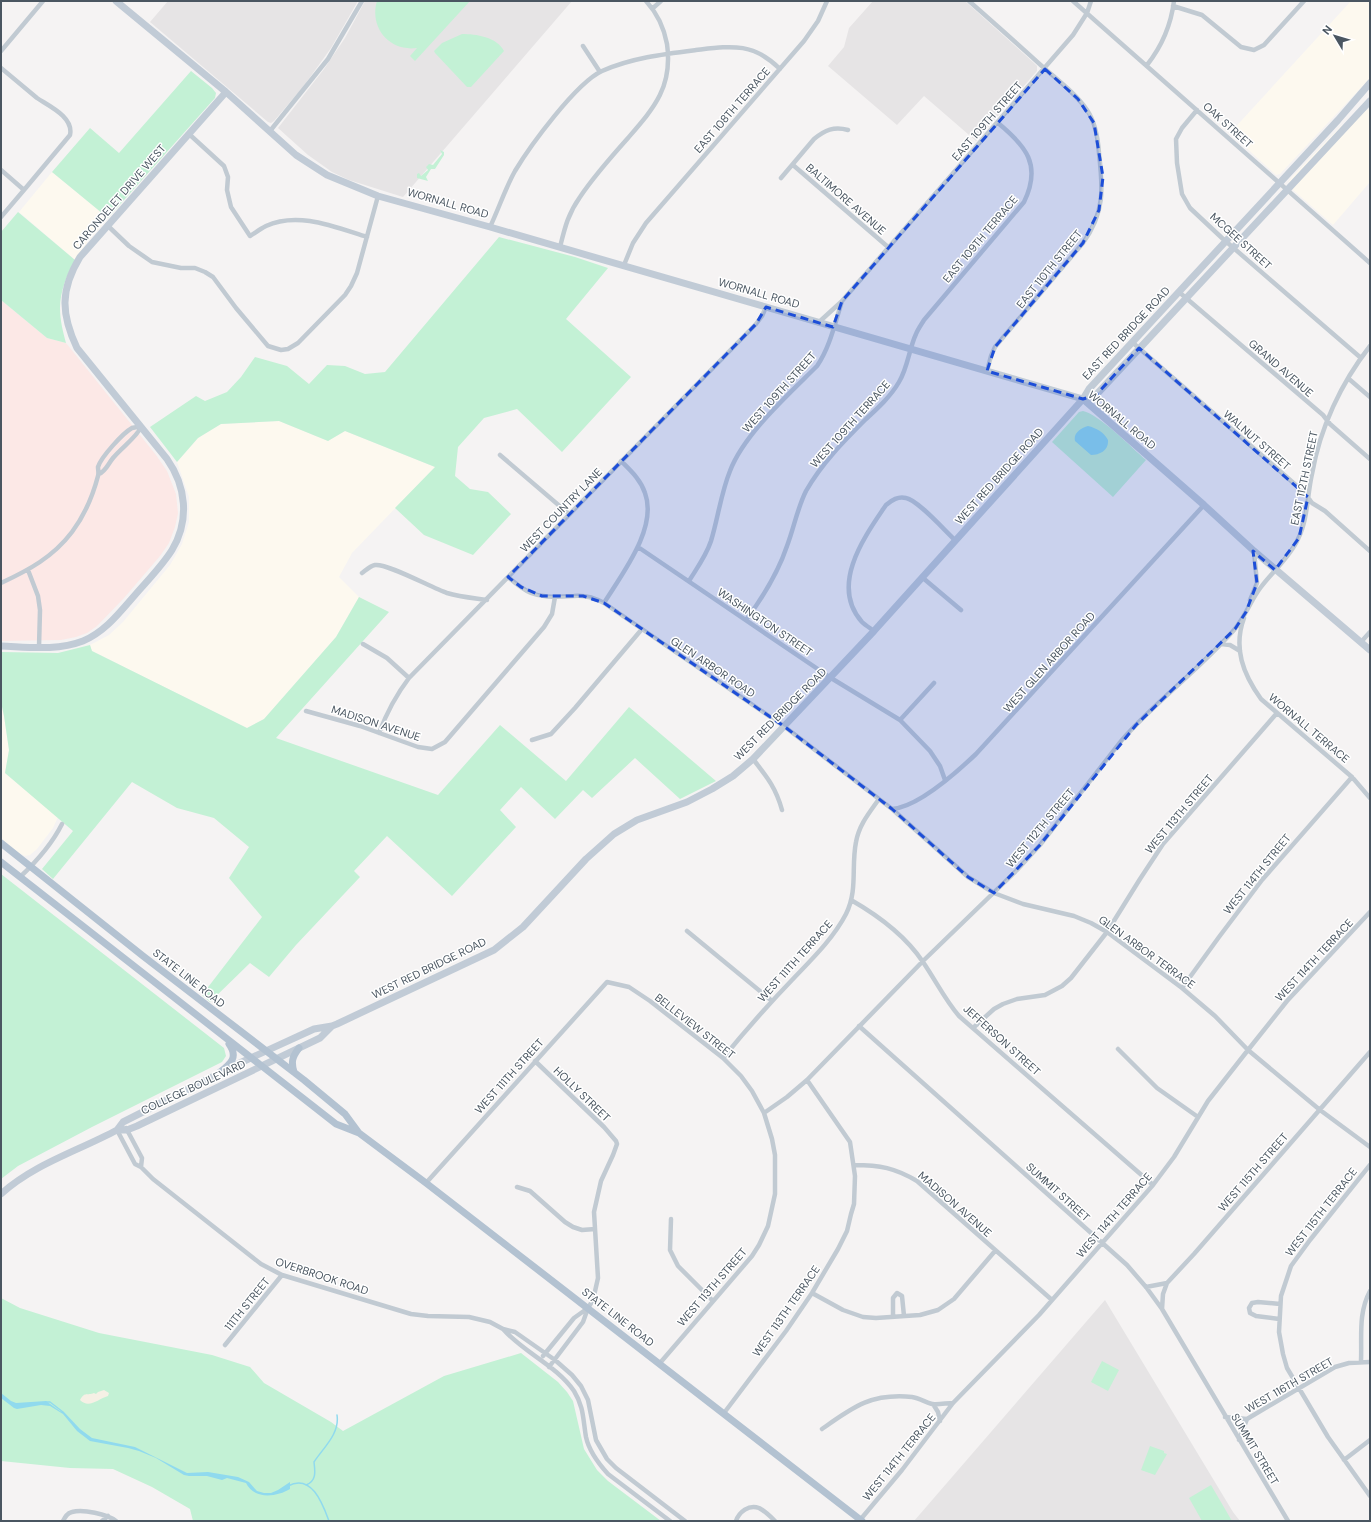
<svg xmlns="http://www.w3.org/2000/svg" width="1371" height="1522" viewBox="0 0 1371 1522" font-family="'DM Sans',sans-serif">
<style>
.commercial{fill:#fdf9ef}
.education{fill:#e6e4e5}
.medical{fill:#fce8e6}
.green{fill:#c3f1d5}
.sand{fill:#f5f0e5}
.water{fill:#90daee}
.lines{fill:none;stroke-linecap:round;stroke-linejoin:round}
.stream{stroke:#90daee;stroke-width:1.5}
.street{stroke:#c1cad2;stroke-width:4.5}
.secondary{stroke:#c1cbd6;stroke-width:7}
.primary{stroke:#b3c2d1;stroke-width:7}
.marked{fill:#1d4ed8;fill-opacity:0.2;stroke:#1d4ed8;stroke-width:3;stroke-dasharray:8 5;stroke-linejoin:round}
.labels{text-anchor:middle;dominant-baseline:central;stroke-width:3;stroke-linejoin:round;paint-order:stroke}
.street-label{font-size:11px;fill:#4a5661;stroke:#fff}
</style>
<rect width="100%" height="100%" fill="#f5f3f3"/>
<path class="commercial" d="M1351,1H1370V78L1280,174L1276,175L1230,133Z
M1370,108V182L1333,225L1292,189L1289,186V182L1291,178L1341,126Z
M52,172L108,218L88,241L75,260L19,212Z
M279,421L328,441L345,431L435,467L352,553L339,577L359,597L336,637L264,719L247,728L92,651L90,645L109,635L123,622L170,565L182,544L189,522V497L177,462L198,438L221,424Z
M1,702L4,716L9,751L5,773L58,817L53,828L37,849L30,855L25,856L19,853L1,838Z"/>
<path class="education" d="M168,1H358L331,48L303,87L274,121L271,123L268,122L150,22Z
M365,1H572L403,197L349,180L332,172L308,155L278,128L324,69L345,38Z
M873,1H965L1033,62L1037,66V71L976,141L924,96L897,125L828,66L844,47L849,28Z
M1105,1300L1233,1512L1240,1521H914Z"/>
<path class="medical" d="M1,300L47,338L66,343L156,455L167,471L176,494L178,513L175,527L169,543L160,556L124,598L97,626L87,633L76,637L61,640L1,641Z"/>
<path class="green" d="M377,1H470L415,61L410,56L417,48C389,52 369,27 377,1Z
M462,34C476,34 497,37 504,51L471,87H467L435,53L434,51L442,43Z
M191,71L212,88L216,93L215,98L108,218L52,172L90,128L119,153Z
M440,150L444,152V155L435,169H431L426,177L428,181L417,178V174L419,173L421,176L428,170L426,167L429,164L433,165L442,154Z
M18,212L75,260C67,274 60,292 60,308C60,320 63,332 66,343L47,338L1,300V232Z
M499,237L575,257L608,268L566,319L631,377L562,452L517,409L484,418L458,447L455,476L470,489L488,492L511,514L473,555L424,535L395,508L435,467L345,431L328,441L279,421L221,424L198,438L177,462L150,427L196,396L205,401L227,392L241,377L255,357L287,366L309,384L327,365L345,366L365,374L385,372Z
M1083,411C1099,414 1133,449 1146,460L1113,497L1052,442L1079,412Z
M359,597L389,612L276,738L438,795L500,725L566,781L629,707L716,781L680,799L635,758L592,798L583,790L555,819L521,787L500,810L516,827L452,896L387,836L354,871L360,877L296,945L269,977L250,963L210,1002L202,995L262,917L229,878L249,847L214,818L177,808L132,782L53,879L42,869L73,831L5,773L9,750L4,716L1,702V652L58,653L90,645L92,651L247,728L264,719L336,637Z
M1,874L224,1048L226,1056L222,1062L92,1127L18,1166L1,1179Z
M1,1298L20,1308L99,1333L212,1355L250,1367L264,1383L331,1422L343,1431L444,1376L521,1353L558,1382L567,1392L573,1401L584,1449L597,1470L608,1481L661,1521H193L190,1509L152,1487L113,1469L70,1468L1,1461Z
M1102,1361L1119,1370L1108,1391L1091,1382Z
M1150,1446L1164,1451V1453L1167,1454L1155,1475L1141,1470Z
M1211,1485L1232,1521H1202L1189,1498Z"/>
<path class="sand" d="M104,1390L109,1393L108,1396C98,1399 89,1409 80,1400C85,1391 87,1396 94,1393L96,1394L98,1392Z"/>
<path class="water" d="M1088,426C1096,428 1104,432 1108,440C1109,450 1100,455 1091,455L1075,441C1073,433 1081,428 1088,426Z
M1,1393L11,1401L16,1403L46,1401L60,1411L64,1412L80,1429L92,1438L135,1447L187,1473L208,1472L238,1477L249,1482L257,1491L264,1493H271L278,1490L290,1482V1489C277,1497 254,1500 246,1483L227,1478L222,1480L207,1476H189L184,1475L156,1458L139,1451L128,1448L90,1441L77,1431L63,1414L50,1406L41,1405L17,1409L14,1408L1,1398Z"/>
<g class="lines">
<path class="stream" d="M46,1402H50L63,1412
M306,1485C317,1481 315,1471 314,1462C323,1448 340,1434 337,1415
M288,1486C312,1473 323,1505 329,1521"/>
<path class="street" d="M969,1C994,23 1019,45 1044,68C1059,81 1076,94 1087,110C1096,123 1098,139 1099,153C1103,189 1105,212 1083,243L995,347L991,356L987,371
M1073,1L1370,263
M1173,6L1202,15L1241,47L1254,50L1264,45L1304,1
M653,8L661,1
M583,46L600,72
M1,51L43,1
M1147,65C1162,46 1171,25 1174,1
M1,68C13,78 25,88 37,98C49,106 74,117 70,135L24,190
M1197,110L1182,128L1176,139L1177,163L1182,194L1190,208L1222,238L1361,358
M270,131L328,59L362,1
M189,134L224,166L228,177L227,190L231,207L250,236C255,233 260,229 266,226C298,211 335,227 367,237
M793,165L888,247
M1,170L24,190L1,217
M781,178L814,139C825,130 834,126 848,130
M107,225L129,246L152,262L181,268H195L205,272L213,277L236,308L268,346L281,350L288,349L298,343L345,295L351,286L357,273L378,196
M490,227C499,208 505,189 515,171C530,146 576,83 602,71C631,58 664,54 696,50C731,46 753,42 780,69
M560,247C565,227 568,214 580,197C594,176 611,157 628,138C654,108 673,87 667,44C664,28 657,13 646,1
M624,265L633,243L646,223L804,41L818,21L827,1
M1179,292L1323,415L1330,424L1370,459
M818,323L841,302
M1132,342L1305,493L1312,503L1325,511L1370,551
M1349,379L1370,397
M500,455L569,514
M638,547L831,678L900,720L930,751L940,766L945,780
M28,570L38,596L40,610L39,647
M362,573C366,570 370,566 375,565C387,563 432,588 447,593C460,597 473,598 487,600
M508,577C515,583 522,589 531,593C546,599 559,596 574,596C585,595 595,598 604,603L785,727L892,809L968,877L994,893L1023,904L1074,916L1091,923L1107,932L1182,988L1215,1016L1248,1050L1320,1110L1370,1147
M923,578L961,610
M689,581C697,568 706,556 711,541C718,518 721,493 730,471C744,434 789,394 817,366C830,347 835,323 842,301L1073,35L1087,13L1091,1
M1,583C29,570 53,557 72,532C84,516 93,495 98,476C99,473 98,470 98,467C101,457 123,433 132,428C135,427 138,427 141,427C137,437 121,448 113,458C108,464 106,471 99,474
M1250,600L1257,583L1254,551
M604,603C622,574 658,528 645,493C641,480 631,471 621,461
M1244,618C1233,648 1243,674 1261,699L1352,777L1370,798
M746,620C763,597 778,573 787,546C794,528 797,509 806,491C822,463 844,441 866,419C878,408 891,396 899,382C908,367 909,349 916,334C918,329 921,325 924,320L1024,202C1042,165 1026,146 998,123
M874,631C870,628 865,625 862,622C829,585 865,536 886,505C892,500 898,496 906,498C918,500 946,532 956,541
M1361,642L1370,632
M363,644L387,658L409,678
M1221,644L1230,645L1240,651
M306,711L360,726L418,747L432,749L445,742L544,627L552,614L555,597
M900,720L934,683
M379,733C387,712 396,695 409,678L756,324L762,316L766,307
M532,740L551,734L575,708L642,629
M753,759C767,777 776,788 782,810
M892,809C918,807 957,772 976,754L1204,505
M20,877C36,862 52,844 62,824
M851,900C879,916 905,935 923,962C936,981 945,1000 959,1016L1153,1185
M687,931L772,1001
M1182,988L1219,937L1262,880L1352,777
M859,1026L1127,1265L1146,1287L1162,1309L1288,1521
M973,1028L994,1009L1003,1004L1017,999L1045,995L1062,986L1071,978L1107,932L1140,879L1163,844L1277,713
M1118,1049L1157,1088L1198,1117
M723,1058C745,1031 768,1005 792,980C811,960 833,939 846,914C858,890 851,867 856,842C859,825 869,813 879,799
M535,1061L604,1127L616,1141L617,1144L613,1155L601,1181L594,1212L598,1278L593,1300L588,1308L583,1322L549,1367
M764,1113L787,1097L807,1080L923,961L1017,870L1040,845L1122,740C1156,701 1199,670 1234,630C1245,617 1251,600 1261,587C1273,571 1290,557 1298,539C1308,519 1307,496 1312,474C1320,428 1341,383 1370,346
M126,1128L142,1158L141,1167
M117,1130L135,1164L141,1167L153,1179L261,1264L282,1275L411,1314L428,1316L469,1317L490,1322L503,1329L515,1332L555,1360L572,1375L581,1386L588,1400L596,1440L607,1459L616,1468L685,1521
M854,1165C880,1165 895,1168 917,1181L1052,1300
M1370,1165L1310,1240L1291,1266L1281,1296L1279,1332L1283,1354L1287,1368L1328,1437L1370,1496
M426,1183L607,982L629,987L650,1001L723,1058L741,1076L752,1091L764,1113L772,1139L775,1155V1194L768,1226L759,1245L752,1256L660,1363
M517,1187L530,1191L565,1222L573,1227L582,1230L595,1229
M671,1219L670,1250L678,1266L713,1301
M1146,1287L1167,1283
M812,1293L843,1310L863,1317L876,1318L920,1315L938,1310L954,1299L995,1251
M1162,1309L1163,1294L1167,1283L1194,1254L1370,1052
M893,1317V1298L897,1293L902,1296L904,1316
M1279,1319L1256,1316L1250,1313L1249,1308L1252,1303L1258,1302L1280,1304
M503,1329C524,1353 556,1365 574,1391C584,1407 583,1420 586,1437C589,1451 598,1463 608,1474L670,1521
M225,1345L282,1275
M543,1356L574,1318L588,1308
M1361,1361C1362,1337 1358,1313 1370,1291
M933,1404L938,1412L940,1421
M724,1413L786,1331L812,1293L838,1249L847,1231L851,1214L854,1204L855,1176L850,1142L807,1080
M1225,1417L1247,1419
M822,1429C853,1407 871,1393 912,1397C919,1398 925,1402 932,1404C938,1405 947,1403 953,1403
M1239,1440L1247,1419L1335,1367L1349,1363L1370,1362
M1344,1460L1370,1440
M860,1520L902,1470L953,1403L1039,1315L1153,1185L1174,1157L1208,1101L1248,1050L1287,1001L1370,912
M63,1521C65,1517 67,1513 72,1512C83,1509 107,1514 116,1521
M102,1521L108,1516
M736,1521C739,1512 749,1504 759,1508C765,1511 771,1517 775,1521"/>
<path class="secondary" d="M116,1L226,92L296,155L327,175L378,196L490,227L1083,399L1204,505L1254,551L1370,650
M1083,399L1096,395L1370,101
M1,646C28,647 57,651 83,641C105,632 120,612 135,595C147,581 162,566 172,550C190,520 186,486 167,459L77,348C61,314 60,290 80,257L226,92
M117,1130L123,1122L242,1062L314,1029L332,1026L337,1024L494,950L523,927L586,859L614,834L637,820L687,802L712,789L733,776L753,759L874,631L1083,399L1089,389L1338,120L1370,83
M1,1194C34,1164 78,1151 117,1130H127L137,1126L320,1038L332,1026"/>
<path class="primary" d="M1,843L143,956L304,1080L345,1114L359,1133
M1,862L336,1124L359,1133L426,1183L862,1521
M294,1072C291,1062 292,1057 299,1048
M219,1073C230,1064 239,1058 229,1044"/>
</g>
<path class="marked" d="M1045,69L1078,99L1094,123L1103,177L1099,210L1083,243L995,347L987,371L1083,399L1096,395L1139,348L1308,497L1299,538L1275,570L1253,551L1257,583L1246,612L1235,629L1136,725L1040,845L994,893L968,877L892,809L785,727L604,603L583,596H542L521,587L508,577L756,324L766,307L833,327L842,301Z"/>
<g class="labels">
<g class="street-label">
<text transform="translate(732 110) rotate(-49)">EAST 108TH TERRACE</text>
<text transform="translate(987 121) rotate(-49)">EAST 109TH STREET</text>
<text transform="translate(1228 125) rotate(42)">OAK STREET</text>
<text transform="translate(119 197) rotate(-49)">CARONDELET DRIVE WEST</text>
<text transform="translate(846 199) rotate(41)">BALTIMORE AVENUE</text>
<text transform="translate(448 203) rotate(16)">WORNALL ROAD</text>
<text transform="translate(980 239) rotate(-50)">EAST 109TH TERRACE</text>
<text transform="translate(1241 241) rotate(42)">MCGEE STREET</text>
<text transform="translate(1049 269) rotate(-51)">EAST 110TH STREET</text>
<text transform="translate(759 293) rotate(16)">WORNALL ROAD</text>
<text transform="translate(1126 333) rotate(-47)">EAST RED BRIDGE ROAD</text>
<text transform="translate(1281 368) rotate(41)">GRAND AVENUE</text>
<text transform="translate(779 392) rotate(-48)">WEST 109TH STREET</text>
<text transform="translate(1122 420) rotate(40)">WORNALL ROAD</text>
<text transform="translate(850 424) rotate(-48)">WEST 109TH TERRACE</text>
<text transform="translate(1257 440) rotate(41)">WALNUT STREET</text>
<text transform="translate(999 476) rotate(-48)">WEST RED BRIDGE ROAD</text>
<text transform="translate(1304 478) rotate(-78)">EAST 112TH STREET</text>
<text transform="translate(561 510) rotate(-46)">WEST COUNTRY LANE</text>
<text transform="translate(765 622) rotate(34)">WASHINGTON STREET</text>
<text transform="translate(1049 662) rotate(-48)">WEST GLEN ARBOR ROAD</text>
<text transform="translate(713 667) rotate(34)">GLEN ARBOR ROAD</text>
<text transform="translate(780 714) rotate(-45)">WEST RED BRIDGE ROAD</text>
<text transform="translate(376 723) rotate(18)">MADISON AVENUE</text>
<text transform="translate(1309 728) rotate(40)">WORNALL TERRACE</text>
<text transform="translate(1179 814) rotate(-50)">WEST 113TH STREET</text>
<text transform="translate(1040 828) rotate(-50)">WEST 112TH STREET</text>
<text transform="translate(1257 874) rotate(-51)">WEST 114TH STREET</text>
<text transform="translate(1147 952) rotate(36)">GLEN ARBOR TERRACE</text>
<text transform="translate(1314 960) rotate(-47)">WEST 114TH TERRACE</text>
<text transform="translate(795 961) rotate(-48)">WEST 111TH TERRACE</text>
<text transform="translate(429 968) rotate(-26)">WEST RED BRIDGE ROAD</text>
<text transform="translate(189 978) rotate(38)">STATE LINE ROAD</text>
<text transform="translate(695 1026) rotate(38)">BELLEVIEW STREET</text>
<text transform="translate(1002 1040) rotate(42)">JEFFERSON STREET</text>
<text transform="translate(509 1076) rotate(-48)">WEST 111TH STREET</text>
<text transform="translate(193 1087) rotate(-25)">COLLEGE BOULEVARD</text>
<text transform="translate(582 1094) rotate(44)">HOLLY STREET</text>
<text transform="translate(1253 1172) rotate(-49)">WEST 115TH STREET</text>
<text transform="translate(1058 1192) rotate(42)">SUMMIT STREET</text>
<text transform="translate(955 1204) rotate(41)">MADISON AVENUE</text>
<text transform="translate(1321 1212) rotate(-52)">WEST 115TH TERRACE</text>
<text transform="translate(1114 1215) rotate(-49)">WEST 114TH TERRACE</text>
<text transform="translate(322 1276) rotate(18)">OVERBROOK ROAD</text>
<text transform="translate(712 1287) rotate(-49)">WEST 113TH STREET</text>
<text transform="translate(247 1304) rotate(-51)">111TH STREET</text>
<text transform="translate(786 1311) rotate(-55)">WEST 113TH TERRACE</text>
<text transform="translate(618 1317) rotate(38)">STATE LINE ROAD</text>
<text transform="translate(1289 1385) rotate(-30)">WEST 116TH STREET</text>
<text transform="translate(1255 1449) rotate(59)">SUMMIT STREET</text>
<text transform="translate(899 1457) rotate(-51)">WEST 114TH TERRACE</text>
</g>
</g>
<rect width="1371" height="1522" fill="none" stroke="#4a5661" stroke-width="4"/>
<g transform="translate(1335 36) rotate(308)" stroke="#ffffff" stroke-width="3" paint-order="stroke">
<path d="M0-3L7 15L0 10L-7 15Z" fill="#4a5661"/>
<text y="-6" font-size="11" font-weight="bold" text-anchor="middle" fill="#4a5661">N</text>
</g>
</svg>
